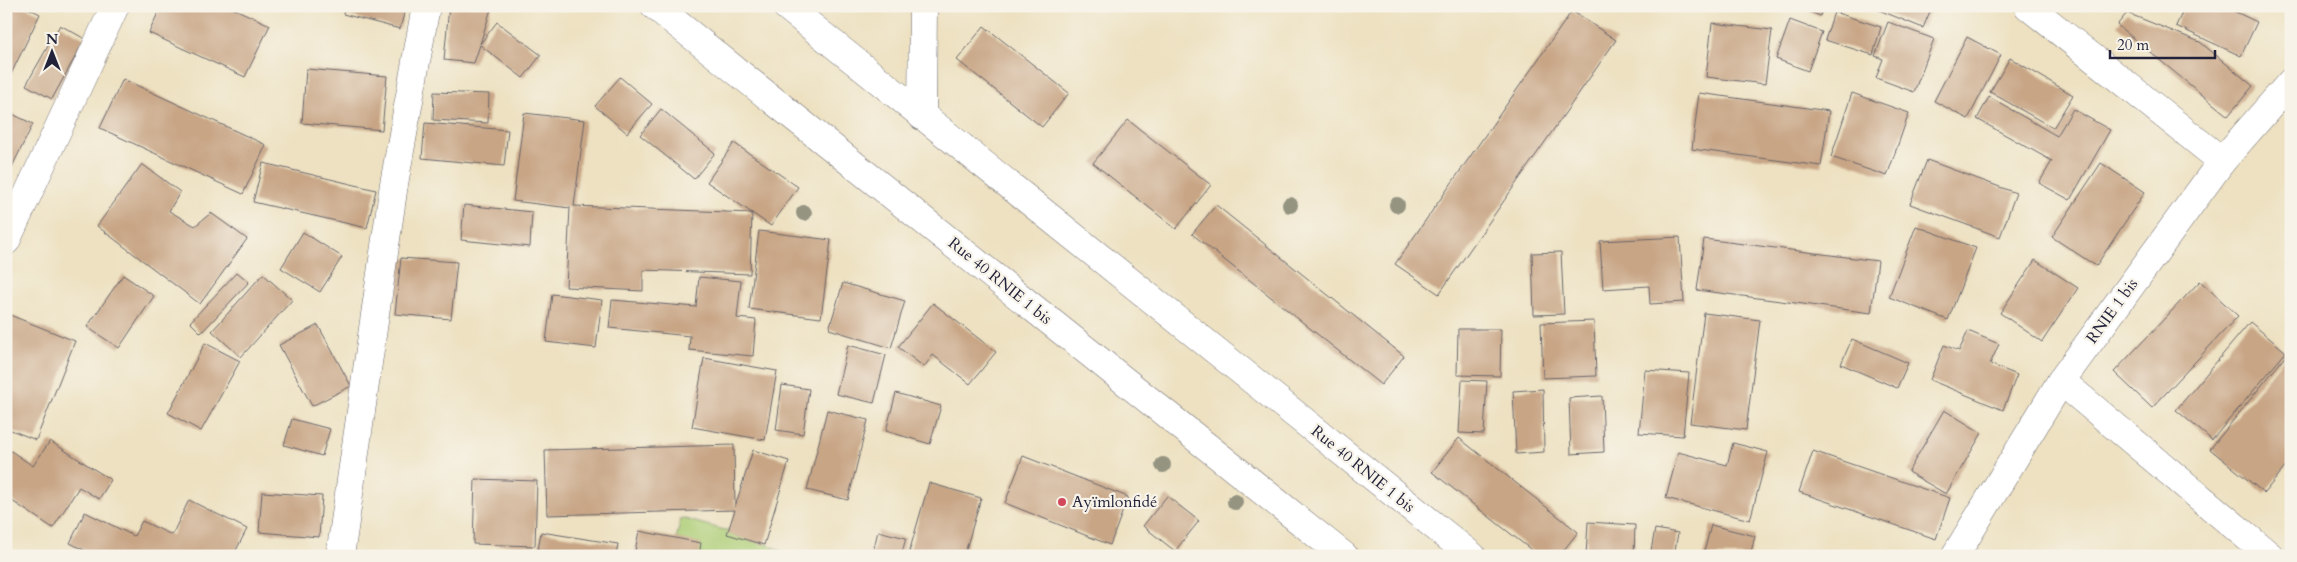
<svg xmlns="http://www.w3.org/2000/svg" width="2297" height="562" viewBox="0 0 2297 562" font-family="Cardo,serif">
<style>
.green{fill:#accd75;stroke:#677858}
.building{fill:#c8a585}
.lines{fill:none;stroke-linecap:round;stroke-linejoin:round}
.street-casing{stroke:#69656a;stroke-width:29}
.primary-casing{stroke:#69656a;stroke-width:29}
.street{stroke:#fff;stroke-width:28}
.primary{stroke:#fff;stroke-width:28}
.tree{fill:#949481}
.poi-dot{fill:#d1495b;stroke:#f7f3e8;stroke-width:2}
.labels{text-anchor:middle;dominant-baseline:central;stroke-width:4.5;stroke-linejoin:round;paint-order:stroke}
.street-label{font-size:16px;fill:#22223b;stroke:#f7f3e8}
.poi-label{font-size:16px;fill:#22223b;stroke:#f7f3e8;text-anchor:start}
</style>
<rect width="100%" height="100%" fill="#f7f3e8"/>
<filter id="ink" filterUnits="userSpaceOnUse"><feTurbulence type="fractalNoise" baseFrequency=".02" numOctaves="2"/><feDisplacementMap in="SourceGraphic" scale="10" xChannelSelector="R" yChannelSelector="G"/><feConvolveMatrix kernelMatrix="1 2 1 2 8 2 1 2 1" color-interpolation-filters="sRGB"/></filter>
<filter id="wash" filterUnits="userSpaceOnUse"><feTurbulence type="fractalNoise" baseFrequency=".0096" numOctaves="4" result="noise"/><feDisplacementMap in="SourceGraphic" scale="20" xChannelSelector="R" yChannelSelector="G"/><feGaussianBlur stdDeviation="1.12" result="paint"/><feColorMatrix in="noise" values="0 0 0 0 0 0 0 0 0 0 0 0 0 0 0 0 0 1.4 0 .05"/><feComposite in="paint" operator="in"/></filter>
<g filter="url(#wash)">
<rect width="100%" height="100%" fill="#ede1c1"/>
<path class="green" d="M681,518L754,538L791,556H672Z"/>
<g id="blocks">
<path class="building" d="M6,6H24L40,14L11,74L6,72Z
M161,6H228L270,25L245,77L149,33Z
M345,6H406L400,29L343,14Z
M449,6H492L480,44L497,22L541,55L523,78L480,45L474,63L444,60Z
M1796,6H1823L1820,16Z
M1869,6H1923L1931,9L1923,28Z
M2185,6H2223L2257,22L2241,56L2176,26Z
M1572,11L1616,40L1439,294L1395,264Z
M1834,12L1881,27L1873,55L1825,40Z
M2127,13L2200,42L2253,86L2228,116L2117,25Z
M1790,20L1822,32L1808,71L1776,59Z
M1888,22L1934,39L1914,92L1876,78L1883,59L1875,56Z
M1712,23L1772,30L1765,84L1706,77Z
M60,25L85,39L52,99L26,85Z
M984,26L1069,93L1042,127L957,60Z
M1967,37L2001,55L1968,119L1934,101Z
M2010,58L2073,95L2053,128L1990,92Z
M306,69L387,76L382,130L302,123Z
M620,77L652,104L627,133L595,106Z
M123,79L266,145L243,194L100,128Z
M434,92L489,94L488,123L433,120Z
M1699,93L1829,111L1821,166L1692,149Z
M1852,93L1909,113L1887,176L1831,157Z
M1989,97L2057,136L2073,109L2110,130L2070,200L2039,183L2052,161L1977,119Z
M661,109L715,153L694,179L640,135Z
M6,111L33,124L6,179Z
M524,113L585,120L574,206L752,213L750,274L643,270V291L566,287L570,208L513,201Z
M1128,120L1211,185L1176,229L1093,163Z
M425,123L508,130L504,166L422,158Z
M734,143L798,187L771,226L707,182Z
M1927,160L2016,193L2000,237L1910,204Z
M263,163L376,190L367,228L253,202Z
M2101,163L2145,192L2096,266L2052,237Z
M142,164L180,192L169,211L195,226L211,213L247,239L200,304L97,226Z
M464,205L532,212L530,247L461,240Z
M1216,205L1404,356L1381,385L1192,234Z
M1916,226L1976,248L1948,320L1889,297Z
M759,231L831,240L821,318L749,309Z
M303,232L342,257L320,292L281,268Z
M1680,237L1684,302L1650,304L1649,286L1603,289L1600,241Z
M1704,239L1878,261L1871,313L1697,290Z
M1561,252L1564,314L1534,315L1532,253Z
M401,258L457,262L451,319L395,314Z
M2035,260L2078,288L2042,342L2000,313Z
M237,272L249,282L201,333L190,322Z
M263,274L292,300L241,357L212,331Z
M123,275L154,296L119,348L87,327Z
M699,277L741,281L737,318L756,320L753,356L689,350L690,336L609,328L612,300L696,307Z
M2200,281L2238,316L2152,408L2114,372Z
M843,283L905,301L891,348L829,329Z
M552,294L602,300L596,348L546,342Z
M933,303L996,352L970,384L933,355L924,367L898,347Z
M1704,313L1760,320L1746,430L1690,423Z
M10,315L75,341L36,440L6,428V324Z
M1594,321L1596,376L1543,378L1541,323Z
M2250,322L2286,352L2212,440L2176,410Z
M318,325L351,386L312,406L279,345Z
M1458,329H1501L1500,376L1457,375Z
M1968,331L1999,344L1990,364L2017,375L2003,410L1930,380L1944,345L1959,351Z
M1852,339L1908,363L1897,388L1841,364Z
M205,343L240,361L201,431L168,413Z
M848,345L886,355L874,403L836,394Z
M2288,353L2291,355V460L2264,493L2210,449Z
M704,358L777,371L765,440L692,427Z
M1645,370L1689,373L1683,436L1639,433Z
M1462,380L1487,381L1484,434L1459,433Z
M782,385L809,389L803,434L776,430Z
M1543,389L1544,452L1516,454L1513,391Z
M896,393L941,406L930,444L886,431Z
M1602,396L1604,452L1571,454L1569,398Z
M827,410L868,420L848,500L807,490Z
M1944,410L1982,433L1946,494L1908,472Z
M292,419L330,429L322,456L284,445Z
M1459,438L1578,532L1559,556H1539L1432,472Z
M50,441L111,480L99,499L79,487L53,528L6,497V459L11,451L33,466Z
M1733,443L1768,452L1750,520L1666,498L1678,452L1727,465Z
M734,445L735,507L753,450L789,461L764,545L727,534L735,510L547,515L545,450Z
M1813,451L1950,498L1936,539L1799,492Z
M1023,456L1128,497L1110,545L1005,503Z
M475,479L537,481L535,546L473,544Z
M929,483L981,498L964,556H908Z
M262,492L322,496L319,537L259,532Z
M1167,496L1199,521L1175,551L1143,526Z
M189,500L247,529L233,556H96L70,543L85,512L134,536L142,521L172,535Z
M1588,522L1635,525L1634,556H1586Z
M1711,525L1755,536L1750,556H1703Z
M1655,529L1678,533L1674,556H1650Z
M639,531L701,543L699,556H634Z
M878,531L906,538L901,556H872Z
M541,532L618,544L616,556H537Z"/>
</g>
</g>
<g filter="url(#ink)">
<use href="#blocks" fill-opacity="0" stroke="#69656a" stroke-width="1"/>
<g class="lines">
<defs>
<path id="street" d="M2028,6L2222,161
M922,116L923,6
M6,241L115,6
M2061,381L2270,556
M340,556L394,184L426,6"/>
<path id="primary" d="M655,6L1344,556
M786,6L1472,556
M1955,556L2061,381L2222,161L2291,82"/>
</defs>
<use href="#street" class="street-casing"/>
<use href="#primary" class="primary-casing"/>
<use href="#street" class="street"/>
<use href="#primary" class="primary"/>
</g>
<g class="tree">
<circle cx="1290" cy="205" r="8"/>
<circle cx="1397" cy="205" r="8"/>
<circle cx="804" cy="213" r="8"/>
<circle cx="1163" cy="465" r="8"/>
<circle cx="1235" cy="502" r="8"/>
</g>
</g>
<circle class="poi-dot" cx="1062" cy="502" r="5"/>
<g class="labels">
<g class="street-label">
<text transform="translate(1000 281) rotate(39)">Rue 40 RNIE 1 bis</text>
<text transform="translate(2112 311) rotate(-54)">RNIE 1 bis</text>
<text transform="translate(1363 469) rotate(39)">Rue 40 RNIE 1 bis</text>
</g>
<g class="poi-label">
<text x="1072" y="502">Ayïmlonfidé</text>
</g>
</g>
<rect width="2297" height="562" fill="none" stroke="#f7f3e8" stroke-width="25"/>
<g transform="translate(52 52)" stroke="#f7f3e8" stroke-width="4" paint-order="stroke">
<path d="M0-4L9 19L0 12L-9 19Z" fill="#22223b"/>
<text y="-8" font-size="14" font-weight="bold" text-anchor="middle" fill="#22223b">N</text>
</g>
<path d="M2110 50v8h105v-8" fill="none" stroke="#22223b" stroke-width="2.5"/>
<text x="2117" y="50" font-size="15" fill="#22223b" stroke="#f7f3e8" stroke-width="4" paint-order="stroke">20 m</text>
</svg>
